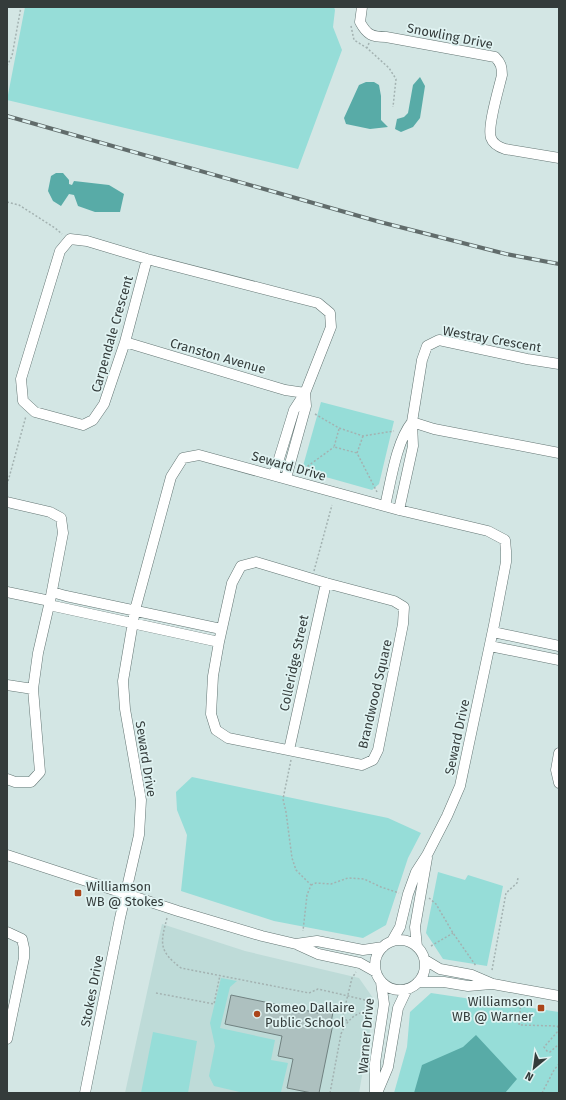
<svg xmlns="http://www.w3.org/2000/svg" width="566" height="1100" viewBox="0 0 566 1100" font-family="'Fira Sans',sans-serif">
<style>
.built{fill:#bedbd8}
.green{fill:#96ddd8}
.water{fill:#58aba7}
.building{fill:#adc0bf;stroke:#708180}
.lines{fill:none;stroke-linecap:round;stroke-linejoin:round}
.street-casing{stroke:#647674;stroke-width:11}
.path{stroke:#a3b2b1;stroke-width:1.5;stroke-dasharray:2 2;stroke-linecap:butt}
.street{stroke:#fff;stroke-width:10}
.rail-casing{stroke:#616c6b;stroke-width:4}
.rail{stroke:#e0f3f2;stroke-width:2.5;stroke-dasharray:8;stroke-linecap:butt}
.poi-dot{fill:#ab451a;stroke:#e0f3f2;stroke-width:1.5}
.labels{text-anchor:middle;dominant-baseline:central;stroke-width:3.5;stroke-linejoin:round;paint-order:stroke}
.street-label{font-size:13px;fill:#343c3b;stroke:#e0f3f2}
.poi-label{font-size:13px;fill:#343c3b;stroke:#e0f3f2;text-anchor:start}
</style>
<rect width="100%" height="100%" fill="#d3e6e4"/>
<path class="built" d="M162,924L245,951L359,978L373,998L370,1030L359,1093H125Z"/>
<path class="green" d="M25,7H334L335,10L333,27L342,50L298,169L7,100Z
M321,402L394,421L379,484L372,490L308,472L303,466Z
M192,777L388,818L421,833L408,858L386,925L363,938L274,921L181,891L187,835L177,810L176,792Z
M438,872L465,880L468,875L503,886L487,966L443,959L426,933Z
M221,978L237,981L230,987L220,1028L275,1040L271,1060L288,1063L281,1092L287,1093H244L214,1086L209,1076L215,1046L210,1023Z
M431,993L559,1012V1093H394L407,1047L410,1012Z
M153,1032L197,1041L188,1093H141Z"/>
<path class="water" d="M420,77L425,86L420,118L413,127L401,132L395,129L397,119L404,117L408,113L413,85Z
M366,82H374L379,85L381,96V120L388,127L370,129L346,124L344,118L359,85Z
M56,173H63L69,180V184L72,185L74,181L109,185L124,194L120,212H95L78,206L74,195L69,194L61,206L53,201L48,191L51,176Z
M476,1035L517,1079L505,1093H414L422,1065L463,1047Z"/>
<path class="building" d="M231,995L318,1013V1009L333,1012L331,1023L333,1024L319,1093H312L287,1088L293,1059L278,1056L282,1036L225,1024Z"/>
<g class="lines">
<defs>
<path id="street" d="M362,7L360,22C367,35 372,37 386,37L495,57C501,63 502,67 502,75C499,88 487,127 491,138C493,144 499,147 505,149L559,158
M147,259L125,342L104,404L93,420L83,425L35,412L23,401L21,379L60,251L70,239L87,241L147,259L318,303L330,313L331,327L305,393L294,410L274,475
M125,342L285,390L305,393
M412,422L434,429L559,453
M286,478L306,406L305,393
M7,502L50,512L61,518L63,533L50,601L38,653L33,689L40,772L31,782H15L7,779
M385,506C391,481 396,442 412,422
M399,510L413,446L412,422L422,360L427,346L439,340L527,359L559,364
M256,562L326,583L394,601L404,607L403,624L378,750L373,760L362,765L228,738L216,730L211,714L213,676L219,642L232,583L241,566Z
M7,592L50,601
M52,592L66,596L221,629
M49,605L219,642
M493,632L559,646
M490,646L559,660
M7,685L33,689
M289,750L326,583
M559,753L556,770L559,783
M7,855L178,911L262,936L296,944L318,954L360,963L376,972
M7,932L22,939L24,948V958L7,1039
M375 965a25 25 0 1 1 50 0a25 25 0 1 1-50 0Z
M296,944L317,941L363,950L383,947
M417,947L415,927L427,858
M425,960L440,969L472,975L493,984L559,996
M418,982H444L468,986L491,984
M85,1093L120,918L139,835L141,800L125,709L123,681L135,610L171,477L183,458L199,455L399,510L488,531L505,540L506,551V562L494,625L460,786L447,816L427,855L416,872L408,894L400,927L392,941
M375,1093V1063L384,1004L381,982
M377,1093L388,1067L398,1008L407,989"/>
</defs>
<use href="#street" class="street-casing"/>
<path class="path" d="M351,26L354,40L367,48
M369,43L367,48L389,68L396,79L393,107
M7,66L12,56L21,7
M7,202L19,205L55,228L62,234
M315,414L339,428L363,436L394,431
M339,429L334,447L357,453
M363,436L357,453L377,492
M301,471L334,447
M7,485L26,416
M314,571L332,505
M291,760L283,799L286,812L292,858L296,870L311,885L307,895L303,931
M311,885L316,883L331,884L348,878L364,879L381,887L399,893
M429,898L436,904L453,933L476,966
M167,918C160,944 159,951 181,968L309,993L318,989L374,1002
M431,946L453,933
M492,970L506,893L517,883L518,878
M156,993L214,1004L220,975
M521,999L519,1025L557,1026L559,1028
M347,1021L343,1015L352,978L356,972
M559,1028L558,1031L544,1047L547,1051L550,1052L559,1044
M330,1093L341,1034C347,1019 357,1011 374,1010
M542,1093L554,1070L559,1064"/>
<use href="#street" class="street"/>
<defs>
<path id="rail" d="M7,116L380,222L506,254L559,264"/>
</defs>
<use href="#rail" class="rail-casing"/>
<use href="#rail" class="rail"/>
</g>
<g class="poi-dot">
<rect x="74" y="889" width="8" height="8" rx="2"/>
<rect x="537" y="1004" width="8" height="8" rx="2"/>
<circle cx="257" cy="1014" r="4"/>
</g>
<g class="labels">
<g class="street-label">
<text transform="translate(450 36) rotate(11)">Snowling Drive</text>
<text transform="translate(112 334) rotate(-74)">Carpendale Crescent</text>
<text transform="translate(492 339) rotate(10)">Westray Crescent</text>
<text transform="translate(218 356) rotate(16)">Cranston Avenue</text>
<text transform="translate(289 466) rotate(16)">Seward Drive</text>
<text transform="translate(294 663) rotate(-78)">Colleridge Street</text>
<text transform="translate(375 694) rotate(-77)">Brandwood Square</text>
<text transform="translate(457 737) rotate(-78)">Seward Drive</text>
<text transform="translate(146 759) rotate(81)">Seward Drive</text>
<text transform="translate(92 991) rotate(-79)">Stokes Drive</text>
<text transform="translate(366 1036) rotate(-85)">Warner Drive</text>
</g>
<g class="poi-label">
<text x="86" y="886">Williamson<tspan x="86" dy="15">WB @ Stokes</tspan></text>
<text x="533" y="1001" text-anchor="end">Williamson<tspan x="533" dy="15">WB @ Warner</tspan></text>
<text x="265" y="1007">Romeo Dallaire<tspan x="265" dy="15">Public School</tspan></text>
</g>
</g>
<rect width="566" height="1100" fill="none" stroke="#343c3b" stroke-width="16"/>
<g transform="translate(534 1068) rotate(209)" stroke="#e0f3f2" stroke-width="3" paint-order="stroke">
<path d="M0-3L7 15L0 10L-7 15Z" fill="#343c3b"/>
<text y="-6" font-size="11" font-weight="bold" text-anchor="middle" fill="#343c3b">N</text>
</g>
</svg>
